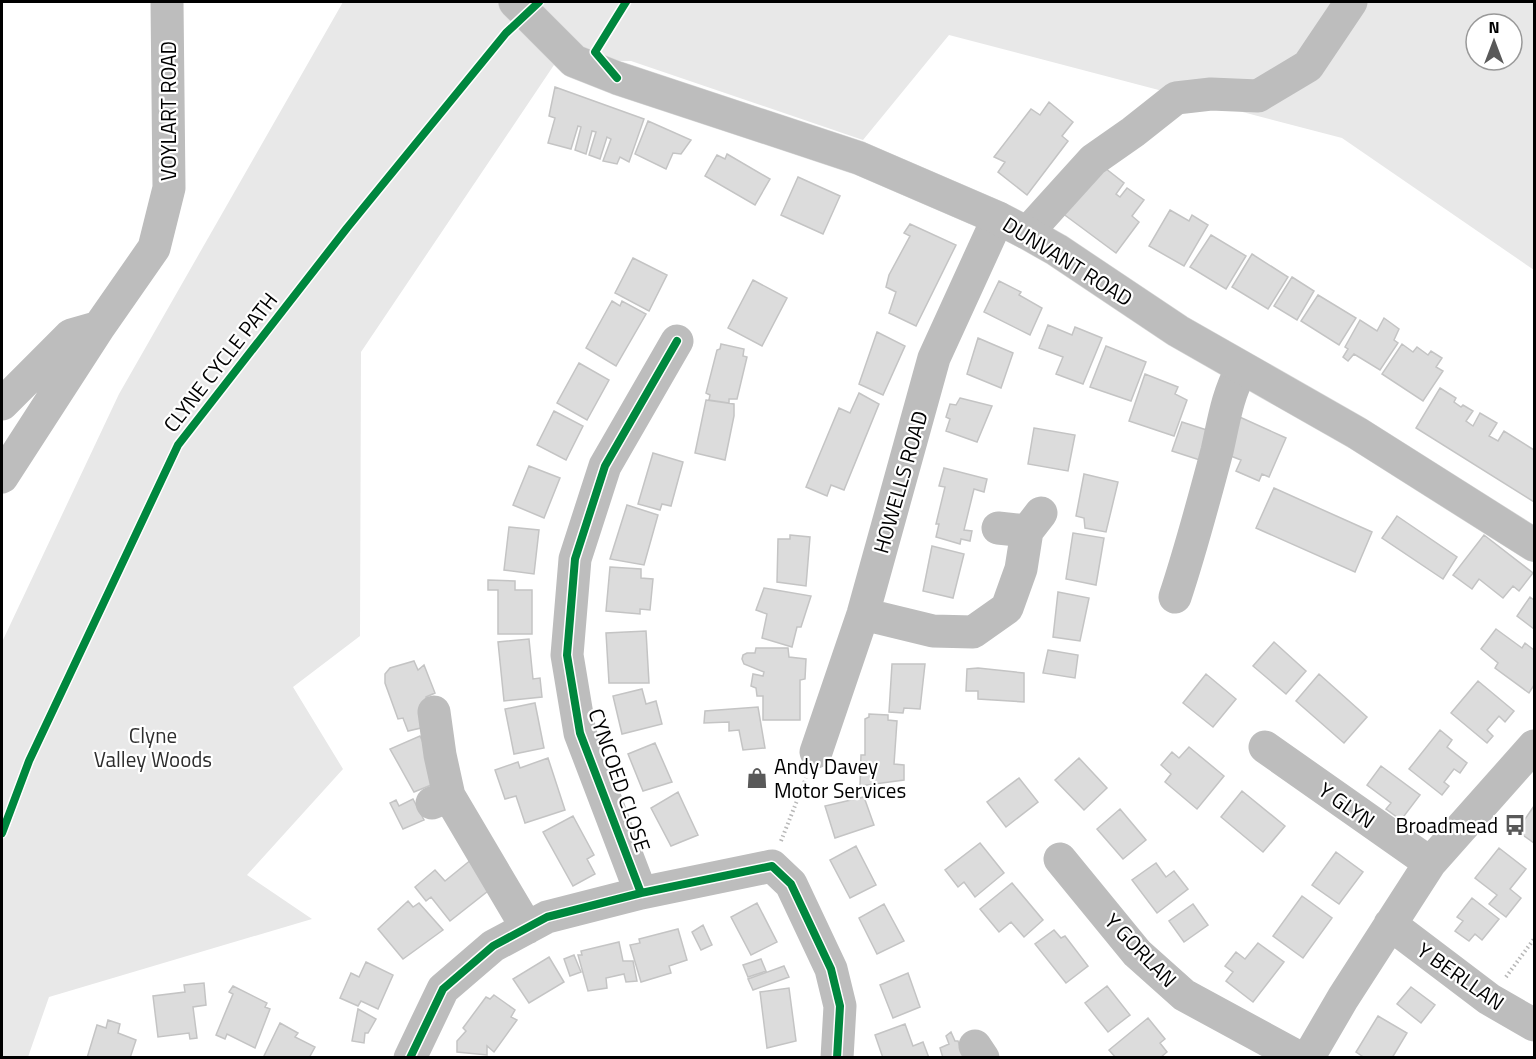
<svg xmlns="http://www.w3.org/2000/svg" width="1536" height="1059" viewBox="0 0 1536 1059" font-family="'Titillium Web',sans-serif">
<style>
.green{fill:#e8e8e8;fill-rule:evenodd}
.building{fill:#dcdcdc;stroke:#c4c4c4;stroke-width:1.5}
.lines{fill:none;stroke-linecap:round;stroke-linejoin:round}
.major-casing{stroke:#dbdbdb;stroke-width:34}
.path{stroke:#b8b8b8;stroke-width:4;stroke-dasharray:1.5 3;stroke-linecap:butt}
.minor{stroke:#bdbdbd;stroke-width:33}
.major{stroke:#bdbdbd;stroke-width:33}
.cycleway-casing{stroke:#fff;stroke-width:11}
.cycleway{stroke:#00873e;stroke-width:8}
.labels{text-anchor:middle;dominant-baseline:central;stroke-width:4.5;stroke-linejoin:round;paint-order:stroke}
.street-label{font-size:21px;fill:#000;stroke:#fff}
.park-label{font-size:21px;fill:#2d2d2d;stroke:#fff}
.poi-label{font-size:21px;fill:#000;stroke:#fff;text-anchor:start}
</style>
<rect width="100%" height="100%" fill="#fff"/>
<path class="green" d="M343,2H1534V270L1342,138L949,35L863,140L631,61L556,62L361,352L360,636L293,687L343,769L247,875L312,919L49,997L28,1057H2V642L119,394ZM1476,24H1512V60H1476Z"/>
<path class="building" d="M555,87L644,119L629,162L620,157L617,164L603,161L611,139L607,137L600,159L589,155L596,132L592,131L586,154L575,150L581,127L578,126L571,149L548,143L555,118L549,116Z
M1049,102L1073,122L1062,136L1068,141L1027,195L998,172L1005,162L994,157L1031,109L1040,115Z
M648,121L691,140L681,154L673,153L666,169L635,154Z
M727,154L770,179L755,205L705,176L717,155L725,159Z
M1105,168L1124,183L1116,194L1120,197L1127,188L1144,200L1132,216L1139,222L1116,253L1062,213Z
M798,177L840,196L823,234L781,215Z
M1170,210L1189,221L1192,215L1208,225L1184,266L1149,246Z
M910,224L956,245L916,326L889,313L896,292L886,287L889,275L910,236L904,233Z
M1211,235L1246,256L1226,289L1190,267Z
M1252,254L1288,277L1268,309L1232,287Z
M633,258L667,275L649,311L615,293Z
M1292,277L1314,291L1297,320L1274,306Z
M753,280L787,298L762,346L728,328Z
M999,281L1021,292L1019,295L1042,308L1030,335L984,312Z
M1318,295L1356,318L1339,345L1301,321Z
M612,301L620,306L622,301L646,314L616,366L586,348Z
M1384,318L1399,329L1394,340L1398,343L1380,370L1354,354L1348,361L1343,357L1348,349L1345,347L1360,320L1377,331Z
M1048,325L1072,335L1075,327L1102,338L1083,384L1056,374L1063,357L1039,348Z
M877,332L905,346L883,395L859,384Z
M978,338L1013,353L1001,388L967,374Z
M721,344L744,349L743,356L747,357L737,399H729V403L709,400L710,395L706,393L717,350L720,349Z
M1402,344L1413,352L1417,347L1428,355L1431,351L1442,358L1436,367L1443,371L1423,401L1382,374Z
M1106,346L1146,362L1131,401L1090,387Z
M579,363L609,380L587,420L557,403Z
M1145,374L1178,387L1175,394L1187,400L1174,436L1129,421Z
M1440,388L1456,398L1454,402L1461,407L1463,405L1473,411L1466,421L1473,426L1480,413L1497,423L1489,436L1498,441L1504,431L1534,450V502L1416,428Z
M859,393L879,404L844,490L831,485L827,496L806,487L839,408L850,413Z
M960,398L992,406L977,442L946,431L950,419L946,417L950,404L956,405Z
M706,400L734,404V416L725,460L695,453Z
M554,411L583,426L566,460L537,445Z
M1233,414L1286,438L1269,477L1262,474L1259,481L1236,471L1241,460L1228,455Z
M1182,422L1213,432L1203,461L1172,451Z
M1034,428L1075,435L1068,471L1028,464Z
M653,453L683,462L671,506L662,504L660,510L638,504Z
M529,466L560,478L544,518L513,505Z
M944,468L987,479L984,492L974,489L964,530L972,531L970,541L961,539L960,544L936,537L939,524H936L945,487L939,486Z
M1084,474L1118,482L1106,532L1085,528L1084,518L1076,516Z
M1274,488L1372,532L1355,572L1256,528Z
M627,505L658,515L644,565L610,559Z
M1397,516L1457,557L1443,579L1382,538Z
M509,527L539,530L534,574L504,570Z
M1073,533L1104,538L1096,585L1066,579Z
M790,535L810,537L806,586L777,582L778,539H790Z
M1484,535L1533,573L1519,591L1513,586L1503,598L1479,579L1472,589L1453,575Z
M932,546L964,554L953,598L923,591Z
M610,567L641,569V578L653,579L650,610L640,609V614L606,611Z
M488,580L515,581V590H532V634H498V590H488Z
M764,588L811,596L801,627H797L792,647L762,638L767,614L756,610Z
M1058,592L1089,598L1080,641L1053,637Z
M1530,597L1534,600V629L1517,616Z
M1496,629L1522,648L1525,643L1534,650V685L1529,693L1495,668L1498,663L1481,649Z
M646,631L649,683H609L606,633Z
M529,639L533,679L540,678L542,697L504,701L498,642Z
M1274,642L1306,671L1286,694L1253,666Z
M756,648H788L789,657L806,659L805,679L800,680V720H763V696H757L756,688L751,686L753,674L763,676L764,672L744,664L742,659L743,655L747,653H755Z
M1048,650L1078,655L1075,678L1043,673Z
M414,661L418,670L424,665L435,693L426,697L430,711L425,727L408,731L403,718L398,719L385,683V674L390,668Z
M892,664H925L920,709L904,708L903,713L889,712Z
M978,668L1024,673V702L978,699V691H966L967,669Z
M1206,674L1236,699L1213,727L1183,703Z
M1319,674L1367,717L1344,743L1296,701Z
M1478,681L1514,711L1505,722L1499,716L1487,730L1493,736L1487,743L1451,713Z
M642,689L646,704L656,701L662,724L622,734L613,696Z
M535,703L544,748L514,754L505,709Z
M758,707L765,748L743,750L739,730L729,731V722L704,723L705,711Z
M869,714L888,715V720L897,721L894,764L904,765V780L860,786L861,755H865V719L869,717Z
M1440,730L1452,740L1447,747L1467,763L1460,773L1454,769L1444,782L1449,786L1442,795L1409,769Z
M420,736L441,781L414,792L390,749Z
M655,743L672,782L643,791L628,754Z
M1189,747L1224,776L1197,809L1165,782L1171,774L1161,765L1172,752L1179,758Z
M548,758L565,810L525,823L516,796L505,799L495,770L518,762L520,768Z
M1079,758L1107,788L1084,810L1055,780Z
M1381,766L1420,795L1401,820L1386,809L1391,803L1367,785Z
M1019,778L1038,802L1006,827L987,802Z
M1242,791L1285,826L1263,852L1221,817Z
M678,792L698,835L671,846L651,808Z
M864,797L874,825L835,838L825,806Z
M413,799L424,820L403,829L390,803L396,800L399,806Z
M1534,806V843L1517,831Z
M1120,809L1146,840L1123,859L1097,829Z
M573,816L594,855L587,859L595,874L573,886L543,832Z
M980,843L1004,873L975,897L964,882L958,887L945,870Z
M856,846L876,885L850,898L830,860Z
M1499,848L1526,869L1510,889L1521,898L1506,917L1489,904L1497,895L1475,878Z
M1336,852L1363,872L1339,904L1312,885Z
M472,859L493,887L450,921L431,897L426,901L415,887L435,870L445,881Z
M1156,863L1166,877L1174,871L1188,889L1157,913L1132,880Z
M1012,883L1043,920L1024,937L1011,922L999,932L980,909Z
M1302,896L1332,918L1303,958L1273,936Z
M1472,898L1499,919L1482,940L1475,934L1469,941L1455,931L1463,921L1457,917Z
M408,901L413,907L419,903L443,930L403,959L378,929Z
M757,903L777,942L751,955L731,917Z
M884,904L904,941L877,954L859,918Z
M1193,904L1208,925L1184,942L1169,921Z
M703,925L712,945L701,950L692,932Z
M678,929L687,960L669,966L671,973L641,982L630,945L640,943L639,939Z
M1054,930L1061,938L1065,936L1088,966L1066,983L1035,944Z
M619,942L623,961H633L637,981L626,982L624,974L606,978L607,988L588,991L578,955H582L581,951Z
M1258,943L1284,962L1253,1002L1226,981L1233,972L1225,966L1236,952L1245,959Z
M574,955L581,972L570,976L564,959Z
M549,957L564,982L529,1003L513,979Z
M761,959L766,971L748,977L743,965Z
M366,962L393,975L378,1009L361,1001L358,1006L340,998L351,973L359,977Z
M784,966L789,977L753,990L748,979Z
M908,973L920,1007L893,1018L880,985Z
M204,983L206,1005L193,1007L197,1038L190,1039L189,1033L158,1037L153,996L185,992L184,985Z
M233,986L267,1003L265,1007L270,1009L255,1048L227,1034L225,1039L216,1035L233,994L229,992Z
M1107,986L1130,1015L1108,1032L1085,1003Z
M1411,987L1435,1005L1421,1023L1397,1004Z
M789,988L796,1041L767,1048L760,992Z
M494,995L515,1010L511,1017L517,1020L494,1052L487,1046V1055L457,1052V1041L466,1031L463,1028L486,997L490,999Z
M358,1009L376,1019L368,1033H365L364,1043L352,1041Z
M1378,1016L1407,1033L1392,1058H1365L1356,1052Z
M1148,1018L1165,1039L1160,1043L1167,1052L1160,1058H1116L1109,1050Z
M108,1020L120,1024L118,1033L136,1040L130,1058H87L97,1025L106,1028Z
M280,1023L298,1033L295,1037L315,1047L309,1058H263Z
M905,1024L913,1046L923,1042L929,1058H883L875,1035Z
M951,1032L955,1041H958L962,1052L969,1058H943L940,1048L949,1044L946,1036Z"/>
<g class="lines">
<defs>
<path id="major" d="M515,2L574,61L617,78L859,158L998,218L1027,233L1057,250L1178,331L1357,433L1534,545"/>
</defs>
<use href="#major" class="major-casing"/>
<path class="path" d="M781,841L806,778
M1506,977L1534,939"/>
<path class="minor" d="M1027,233L1093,160L1133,132L1176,98L1211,94L1258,96L1308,66L1351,2
M2,404L71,335L99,327L154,248L169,188L167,2
M2,477L99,327
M998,528L1027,531
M1175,597C1191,549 1204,500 1217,451C1224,420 1227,396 1242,368
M863,614L933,631L973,632L1007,608L1021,569L1027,531L1041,513
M1265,747L1430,863
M816,752L863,614L934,358L998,218
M449,796L527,928
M432,803L449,796L440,755L434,712
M1060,859L1137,953L1184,995L1300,1058
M641,893L580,733L567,655L575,559L605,466L677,341
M1390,924L1489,999L1534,1025
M975,1046L983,1058
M410,1058L443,989L493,946L547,917L641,893L772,866L791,884L831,969L840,1006L837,1058
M1308,1058L1343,998L1430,863L1534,746"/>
<use href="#major" class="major"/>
<defs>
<path id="cycleway" d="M617,78L595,52L626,2
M2,833L29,761L178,445L347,228L506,33L539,2
M641,893L580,733L567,655L575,559L605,466L677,341
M410,1058L443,989L493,946L547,917L641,893L772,866L791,884L831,969L840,1006L837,1058"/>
</defs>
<use href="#cycleway" class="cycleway-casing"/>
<use href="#cycleway" class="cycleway"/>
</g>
<defs>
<symbol id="shop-bare" viewBox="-9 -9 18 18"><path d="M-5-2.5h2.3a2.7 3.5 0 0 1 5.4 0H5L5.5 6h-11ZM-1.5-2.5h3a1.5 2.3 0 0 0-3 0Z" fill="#595959" stroke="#fff" stroke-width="2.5" paint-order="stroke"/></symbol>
<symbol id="bus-bare" viewBox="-9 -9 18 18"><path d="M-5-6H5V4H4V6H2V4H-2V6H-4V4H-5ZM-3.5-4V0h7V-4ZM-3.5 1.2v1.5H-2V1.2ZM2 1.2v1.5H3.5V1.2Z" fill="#595959" stroke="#fff" stroke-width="2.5" paint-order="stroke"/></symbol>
</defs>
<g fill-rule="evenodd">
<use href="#shop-bare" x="742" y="763" width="30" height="30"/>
<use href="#bus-bare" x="1500" y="810" width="30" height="30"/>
</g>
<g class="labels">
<g class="street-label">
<text transform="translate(168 111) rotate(-90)">VOYLART ROAD</text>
<text transform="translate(1068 261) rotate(32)">DUNVANT ROAD</text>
<text transform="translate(220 362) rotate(-52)">CLYNE CYCLE PATH</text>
<text transform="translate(900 482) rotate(-74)">HOWELLS ROAD</text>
<text transform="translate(620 780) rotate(71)">CYNCOED CLOSE</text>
<text transform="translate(1347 805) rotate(35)">Y GLYN</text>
<text transform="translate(1141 950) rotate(46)">Y GORLAN</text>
<text transform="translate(1461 976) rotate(35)">Y BERLLAN</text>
</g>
<g class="park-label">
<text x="153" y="735">Clyne<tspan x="153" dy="24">Valley Woods</tspan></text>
</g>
<g class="poi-label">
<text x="774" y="766">Andy Davey<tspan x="774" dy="24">Motor Services</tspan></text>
<text x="1498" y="825" text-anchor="end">Broadmead</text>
</g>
</g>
<rect width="1536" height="1059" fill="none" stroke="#000000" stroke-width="6"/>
<g transform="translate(1494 42)"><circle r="28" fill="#ffffff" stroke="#999999" stroke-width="1.5"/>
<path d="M0-4.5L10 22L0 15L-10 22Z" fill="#595959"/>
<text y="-9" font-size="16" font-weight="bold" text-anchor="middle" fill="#000000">N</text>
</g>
</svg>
